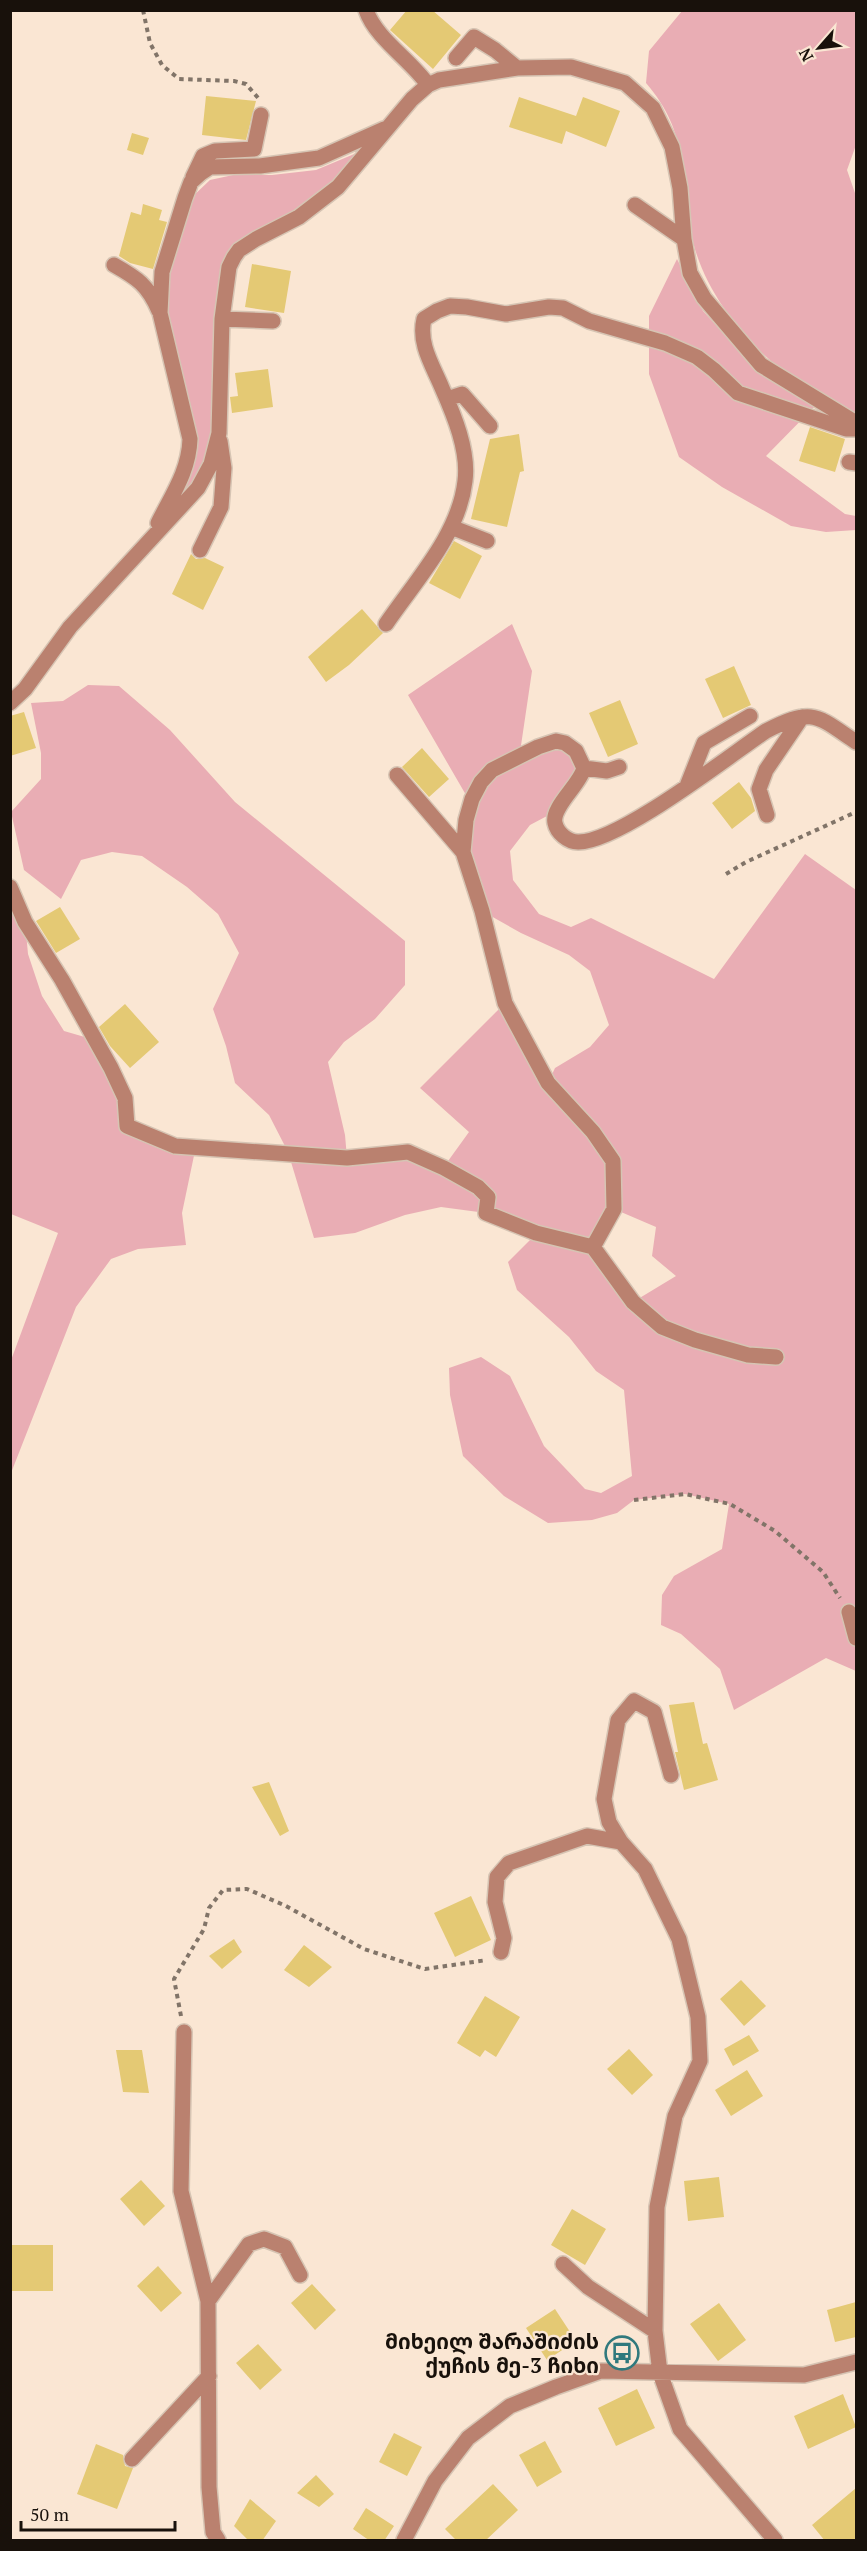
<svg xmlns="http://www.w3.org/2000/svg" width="867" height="2551" viewBox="0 0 867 2551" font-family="'PT Serif','Noto Sans Georgian',serif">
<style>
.green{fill:#e9adb4;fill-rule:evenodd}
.building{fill:#e4c974}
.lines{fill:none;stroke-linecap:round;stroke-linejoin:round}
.minor-casing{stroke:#d6c4b3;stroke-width:18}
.path{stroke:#817468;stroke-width:4;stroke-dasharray:4.5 4.5;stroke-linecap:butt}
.minor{stroke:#ba816f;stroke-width:15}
.labels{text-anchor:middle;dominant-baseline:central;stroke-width:4.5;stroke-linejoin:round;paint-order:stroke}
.poi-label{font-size:21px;font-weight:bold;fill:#18110b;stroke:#fae6d3;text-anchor:end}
</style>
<rect width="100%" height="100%" fill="#fae6d3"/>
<path class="green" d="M682,11H856V145L847,170L856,196V416C831,400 802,386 779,368C738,334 701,285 691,233C679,174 690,134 646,83L649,51Z
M371,147L338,187L234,257L219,433L186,498L184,441L156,313L190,199L210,180L233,175H272L316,170Z
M677,259L703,311L758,371L818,403L766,456L845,514L856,516V530L826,532L791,526L722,487L679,457L649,374V316Z
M512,624L532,671L519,759L545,748L567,751L577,766L572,783L556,798L547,816L530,825L510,851L513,880L539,914L571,927L591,918L714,979L805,854L856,890V1671L826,1658L734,1710L720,1669L681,1634L661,1625L662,1595L674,1576L722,1549L729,1504L685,1494L634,1500L617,1513L592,1520L548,1523L504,1496L463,1456L450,1395L449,1368L481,1357L510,1376L544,1446L585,1489L601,1493L632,1476L624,1390L596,1371L569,1337L517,1290L508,1262L536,1234L486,1213L441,1207L405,1215L355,1233L314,1238L288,1152L269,1115L235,1083L226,1046L213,1009L239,953L218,914L187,887L142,856L112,852L81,860L61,899L24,870L11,812L41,779V753L31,703L63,701L88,685L119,686L170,730L235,802L405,941V985L375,1019L344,1042L328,1062L345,1135L347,1158L408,1152L443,1168L469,1132L420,1088L505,1003L548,1083L555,1068L590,1047L609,1025L590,971L569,955L521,933L482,911L464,872L466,795L408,695ZM614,1209L656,1227L652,1256L676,1276L633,1302L593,1247Z
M10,889L25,922L28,954L42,996L64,1031L95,1040L111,1068L127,1126L196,1146L182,1213L186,1245L138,1249L111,1259L76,1307L11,1473L10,1363L58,1233L11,1214Z"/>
<path class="building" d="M407,10H432L461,35L433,69L390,30Z
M206,96L256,101L246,140L202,135Z
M519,97L576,116L583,97L620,111L606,147L566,131L562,144L509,127Z
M132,133L149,138L143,155L127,150Z
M143,204L162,210L159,220L167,222L153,269L130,263L119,256L131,212L141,215Z
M252,264L291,271L284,313L245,307Z
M268,369L273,407L232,413L230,397L238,396L235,373Z
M810,427L845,439L835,472L799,461Z
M519,434L524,471L520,472L507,527L471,519L490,439Z
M454,541L482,556L460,599L429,583Z
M191,554L196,559L205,558L224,567L203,610L172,594Z
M362,609L383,633L349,665L326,682L308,657Z
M734,666L751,705L723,718L705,679Z
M620,700L638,744L608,757L589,713Z
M24,712L36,748L10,756V716Z
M422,748L449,779L429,797L402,767Z
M739,782L751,798L755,811L732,829L712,803Z
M60,907L80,939L56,953L36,921Z
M125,1004L159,1042L130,1068L110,1046L99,1027Z
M694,1702L703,1744L707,1743L718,1780L684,1790L675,1752H678L669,1705Z
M269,1782L289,1831L280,1836L252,1787Z
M471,1896L491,1940L455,1957L434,1913Z
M234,1939L242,1952L222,1969L209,1956Z
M304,1945L332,1967L309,1987L284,1970Z
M741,1980L766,2006L744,2026L720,1999Z
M485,1996L520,2017L496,2057L485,2050L480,2057L457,2043Z
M749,2035L759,2051L733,2066L724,2049Z
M629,2049L653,2075L632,2095L607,2069Z
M116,2050H142L149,2093L123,2092Z
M747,2070L763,2096L731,2116L715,2090Z
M719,2177L724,2217L688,2221L684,2181Z
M141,2180L165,2206L144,2226L120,2199Z
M572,2209L606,2229L585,2265L551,2245Z
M10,2245H53V2291H10Z
M158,2266L182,2293L161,2312L137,2286Z
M312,2284L336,2310L315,2330L291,2303Z
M856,2302V2337L835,2342L827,2310Z
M719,2303L746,2340L718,2361L690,2324Z
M555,2309L576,2341L547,2360L526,2328Z
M258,2344L282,2370L260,2390L236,2363Z
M637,2389L655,2428L616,2446L598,2408Z
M843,2394L856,2427L808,2449L794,2416Z
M394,2433L422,2447L407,2476L379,2462Z
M545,2441L562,2472L537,2487L519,2455Z
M96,2444L123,2455L125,2466L133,2468L117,2509L77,2494Z
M316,2475L334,2494L319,2507L297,2493Z
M493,2484L518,2510L485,2541H457L445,2529Z
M856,2488V2541H825L812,2525Z
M250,2499L276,2521L262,2541H249L234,2526Z
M366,2508L394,2526L384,2541H370L353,2529Z"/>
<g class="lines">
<defs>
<path id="minor" d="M366,10C376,39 411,60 428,85
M456,58L474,37L495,50L517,68
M193,177L203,156L215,151L254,149L261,115
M635,205L684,239
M114,265C137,278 148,285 159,311
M222,319L273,321
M447,399L462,394L490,426
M849,462L856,463
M158,523C172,495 189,471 190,439L160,313L162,272L185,198L191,182L201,173L210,167L260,166L319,158L384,129
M451,527L487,541
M200,550L221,507L224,468L220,441
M386,624C415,581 459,535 465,481C469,451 454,415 442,388C433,366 418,344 424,319L437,311L450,306L467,307L506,314L549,307L563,308L589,321L665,343L697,357L714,370L738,393L846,429H856
M10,703L25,689L70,627L198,488L211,464L219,433L222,319L229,267L234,257L239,250L256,239L299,217L338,187L412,99L428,85L439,80L517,68L571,67L625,83L653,108L672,147L680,188L684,239L690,273L704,298L761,365L856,423
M584,768L607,771L619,767
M397,775L463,852
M687,786L704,743L750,716
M767,815L759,789L766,770L802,717
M10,887L25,922L62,980L111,1068L125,1098L127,1126L175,1146L347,1158L408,1152L444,1168L478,1187L488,1197L486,1213L536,1233L593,1247L633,1302L662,1327L695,1340L748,1355L776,1357
M593,1247L614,1209L613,1161L593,1132L548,1083L505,1003L482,911L463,852L466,820L472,799L481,782L492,770L538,747L556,741L565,743L576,751L584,768C580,785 551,807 555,823C557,833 568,842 578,842C618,843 729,756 766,731C813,707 816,715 856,742
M849,1612L856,1638
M621,1842L609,1822L604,1799L618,1720L634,1701L654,1712L671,1775
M501,1952L504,1938L495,1902L497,1877L509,1863L587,1836L621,1842L645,1869L679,1939L698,2017L700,2061L675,2116L657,2207L655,2331L660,2373L680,2429L775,2540
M184,2032L181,2191L208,2301L209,2487L213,2532L218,2540
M563,2264L588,2287L655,2331
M208,2301L249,2244L264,2239L285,2247L300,2275
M132,2459L209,2376
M404,2540L435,2481L468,2438L510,2406L556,2387L601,2371L804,2375L856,2362"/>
</defs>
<use href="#minor" class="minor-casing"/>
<path class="path" d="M143,10L150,43L162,65L179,79L234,81L246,84L259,99
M726,874L746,862L856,812
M634,1500L685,1494L730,1504L775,1531L823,1572L840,1598
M181,2016L174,1979L204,1929L209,1908L223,1890L247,1889L286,1906L364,1949L425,1969L487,1960"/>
<use href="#minor" class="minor"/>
</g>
<defs>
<symbol id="bus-ring" viewBox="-11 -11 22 22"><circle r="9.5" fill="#fae6d3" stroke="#30797d" stroke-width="1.5"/><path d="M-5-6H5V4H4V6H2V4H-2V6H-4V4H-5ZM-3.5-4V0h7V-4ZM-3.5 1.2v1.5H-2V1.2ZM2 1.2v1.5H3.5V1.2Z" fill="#30797d"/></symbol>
</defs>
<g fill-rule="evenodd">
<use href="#bus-ring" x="603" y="2334" width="38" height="38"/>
</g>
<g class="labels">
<g class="poi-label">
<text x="599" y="2341">მიხეილ შარაშიძის<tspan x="599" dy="24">ქუჩის მე-3 ჩიხი</tspan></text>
</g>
</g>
<rect width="867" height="2551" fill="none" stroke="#18110b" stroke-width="24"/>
<g transform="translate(819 48) rotate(242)" stroke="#fae6d3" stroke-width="4.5" paint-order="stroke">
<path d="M0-4.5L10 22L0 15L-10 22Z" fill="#18110b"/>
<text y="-9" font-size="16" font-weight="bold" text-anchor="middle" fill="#18110b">N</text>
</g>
<path d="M21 2521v9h154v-9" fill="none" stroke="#18110b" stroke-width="3"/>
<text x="30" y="2521" font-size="18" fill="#18110b" stroke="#fae6d3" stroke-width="4.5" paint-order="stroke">50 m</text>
</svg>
